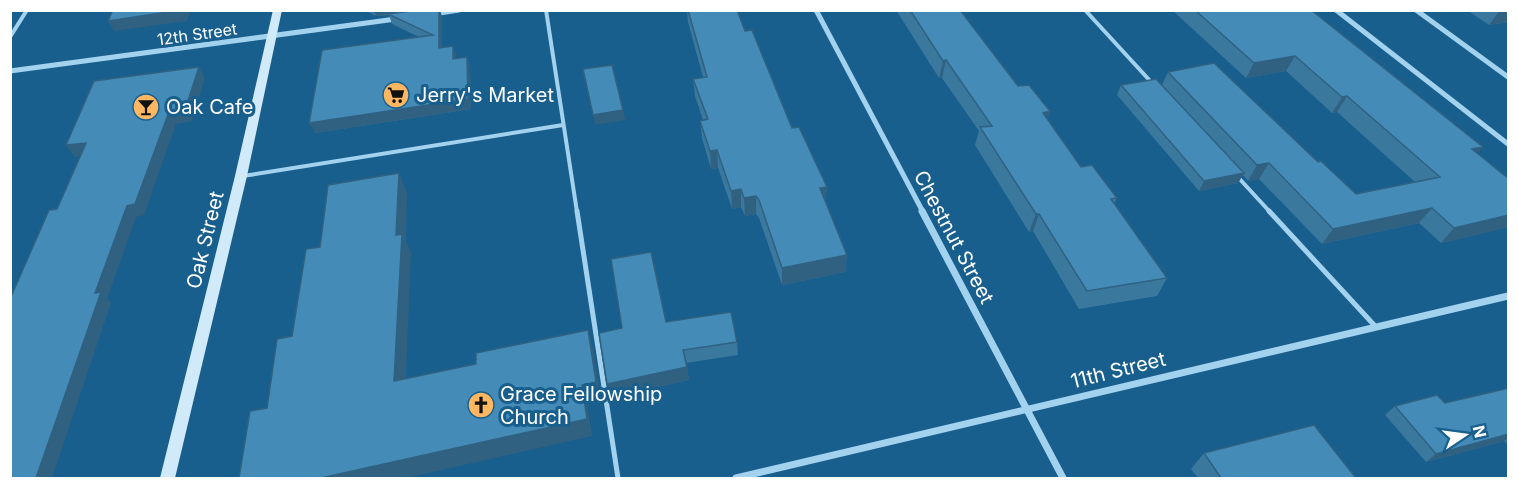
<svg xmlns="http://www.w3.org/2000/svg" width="1519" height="489" viewBox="0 0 1519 489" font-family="Inter,sans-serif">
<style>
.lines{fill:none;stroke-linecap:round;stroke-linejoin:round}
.lane-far1{stroke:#a3d2ef;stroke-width:4}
.lane{stroke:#a3d2ef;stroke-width:5}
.street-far1{stroke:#a3d2ef;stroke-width:5}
.street{stroke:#a3d2ef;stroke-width:7}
.secondary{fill:#d1eafa;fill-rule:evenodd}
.wall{fill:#3a789e}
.shaded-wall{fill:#306181}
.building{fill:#448bb8;stroke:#306181;stroke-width:1.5}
.labels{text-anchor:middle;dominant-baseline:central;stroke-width:6;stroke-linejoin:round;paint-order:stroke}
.far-street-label{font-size:16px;fill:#fff;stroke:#185f8e}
.poi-label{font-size:20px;fill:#fff;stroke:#185f8e;text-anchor:start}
.street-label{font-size:20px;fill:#fff;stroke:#185f8e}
</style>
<rect width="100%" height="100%" fill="#185f8e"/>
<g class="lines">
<path class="lane-far1" d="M546,10L577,212
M1085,10L1152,83
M10,37L27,10
M1236,175L1270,212
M243,176L563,125"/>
<path class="lane" d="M577,211L618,478
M1269,211L1375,326"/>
<path class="street-far1" d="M816,10L923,212
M1336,10L1508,144
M1416,10L1508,77
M433,14L459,10
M10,71L396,19"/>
<path class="street" d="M922,211L1063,478
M736,478L1508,296"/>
<path class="secondary" d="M273,10H282L247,176L175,478H160L235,176Z"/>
</g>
<path class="wall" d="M364,10H440L442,17V48L456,56V59L467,57L470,67L471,109L315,133L419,37L392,24L389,15L376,16Z
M687,10H737L745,31L792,128L827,187L825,202L847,255L845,272L782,285L759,218L756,214L745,216L741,207L732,209L718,168L711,169L702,138L700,121L703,120L695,96L693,79L703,77L688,22Z
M896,10H960L1018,86L1050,111L1047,119L1081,167L1117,198L1114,204L1167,278L1157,296L1079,309L1033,231L1029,232L975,145L979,131L942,78H939Z
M1172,10H1311L1483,147L1477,153L1509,179V227L1441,243L1419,223L1322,244L1259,179L1248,181L1243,175L1238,183L1199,191L1117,95L1121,85H1162L1168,72L1318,162L1356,194L1415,182L1337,112L1332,113L1286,71L1246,78Z
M1467,10H1509V22L1489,25Z
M666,322L737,342L738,355L686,363L689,380L611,397L622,328Z
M1509,388L1508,445L1504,441L1426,462L1385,415L1395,406L1445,403Z
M1204,453L1356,478H1198L1191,469Z"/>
<path class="shaded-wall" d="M181,10H190L187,21L114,31L108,21Z
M374,10H419L376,16Z
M439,10H440L442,17V58L439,48Z
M1500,10H1509V22L1489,25Z
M453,46L456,56V69L453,59Z
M1295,56L1286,71L1246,78L1254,63Z
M467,57L470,67L471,109L315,133L309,123Z
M946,60L942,78H939L943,61Z
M199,67L205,78L192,121L176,124L144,215L136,217L107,299L111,303L52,478H36L95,293L127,206L169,112Z
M1347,96L1337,112L1332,113L1342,97Z
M623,110L625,120L595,125L593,115Z
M1050,111L1044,129L1043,113Z
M86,143L94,154L75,157L66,145Z
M1483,147L1469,163L1472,149Z
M717,150L718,168L711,169L710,151Z
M1269,163L1259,179L1248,181L1257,165Z
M399,173L407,193L406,241L411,253L405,399L394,381L396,235Z
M1244,173L1238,183L1199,191L1204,181Z
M827,187L825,205L820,188Z
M741,189V207L732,209L731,191Z
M756,196V214L745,216L744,198Z
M1432,208L1419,223L1322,244L1333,229Z
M1036,214H1039L1033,231L1029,232Z
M1509,215V227L1441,243L1454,228Z
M847,255L845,272L782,285V268Z
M588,330L593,348L601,399L587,402L592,436L406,478H321Z
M687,367L689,380L611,397L607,384Z
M1509,434V438L1504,441L1426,462L1436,454Z"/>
<path class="building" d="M113,10H181L108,21Z
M417,10H439V48L453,46V59L467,57L468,99L309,123L322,50L433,35L388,14Z
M688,10H737L745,31L752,30L792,128L799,127L827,187L820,188L847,255L782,268L759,200L756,196L744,198L741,189L731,191L717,150L710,151L700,121L708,119L693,79L707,77Z
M910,10H960L1018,86L1029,85L1050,111L1043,113L1081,167L1092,165L1117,198L1111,199L1167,278L1087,291L1039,214H1036L980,127L992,126L946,60L943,61Z
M1195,10H1311L1483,147L1472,149L1509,179V215L1454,228L1432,208L1333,229L1269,163L1257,165L1168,72L1214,63L1318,162L1321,161L1356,194L1440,177L1347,96L1342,97L1295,56L1254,63Z
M612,65L623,110L593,115L583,69Z
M199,67L185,110L169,112L135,204L127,206L95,293L101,292L36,478H10V299L49,210L57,209L86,143L66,145L94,81Z
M1156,79L1244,173L1204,181L1121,85Z
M399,173L396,235L402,234L394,381L476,364V353L588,330L596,382L582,385L587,419L321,478H239L250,411L267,408L277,339L292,336L306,249L320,247L328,185Z
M651,252L666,322L731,312L737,342L683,350L687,367L607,384L599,333L622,328L611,259Z
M1509,388V434L1436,454L1395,406L1437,395L1445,403Z
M1314,425L1356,478H1221L1204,453Z"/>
<defs>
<symbol id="supermarket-disc" viewBox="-11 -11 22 22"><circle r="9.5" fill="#ffb761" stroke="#185f8e"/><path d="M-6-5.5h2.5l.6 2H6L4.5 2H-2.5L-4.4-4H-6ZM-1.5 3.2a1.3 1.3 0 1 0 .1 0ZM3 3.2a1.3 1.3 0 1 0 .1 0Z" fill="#111"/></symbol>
<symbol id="bar-disc" viewBox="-11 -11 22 22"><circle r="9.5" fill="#ffb761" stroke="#185f8e"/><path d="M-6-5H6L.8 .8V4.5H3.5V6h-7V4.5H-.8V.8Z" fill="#111"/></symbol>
<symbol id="church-disc" viewBox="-11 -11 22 22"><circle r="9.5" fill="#ffb761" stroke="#185f8e"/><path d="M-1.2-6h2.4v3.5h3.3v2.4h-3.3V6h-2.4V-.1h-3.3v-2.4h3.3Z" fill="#111"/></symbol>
</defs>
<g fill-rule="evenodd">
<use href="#supermarket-disc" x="381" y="80" width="30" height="30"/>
<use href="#bar-disc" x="131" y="92" width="30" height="30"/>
<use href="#church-disc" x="466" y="390" width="30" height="30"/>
</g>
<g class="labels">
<g class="far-street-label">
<text transform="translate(197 34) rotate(-8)">12th Street</text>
</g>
<g class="poi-label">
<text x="416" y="95">Jerry's Market</text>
<text x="166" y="107">Oak Cafe</text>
<text x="500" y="394">Grace Fellowship<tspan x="500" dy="23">Church</tspan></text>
</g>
<g class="street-label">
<text transform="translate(954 237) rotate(62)">Chestnut Street</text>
<text transform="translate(205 240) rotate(-76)">Oak Street</text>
<text transform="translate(1118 370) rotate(-14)">11th Street</text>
</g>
</g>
<rect width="1519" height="489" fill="none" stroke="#ffffff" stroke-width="24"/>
<g transform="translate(1465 435) rotate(77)" stroke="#185f8e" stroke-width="4.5" paint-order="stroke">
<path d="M0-4.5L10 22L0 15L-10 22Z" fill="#ffffff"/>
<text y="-9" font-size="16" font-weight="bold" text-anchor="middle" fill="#ffffff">N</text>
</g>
</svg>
